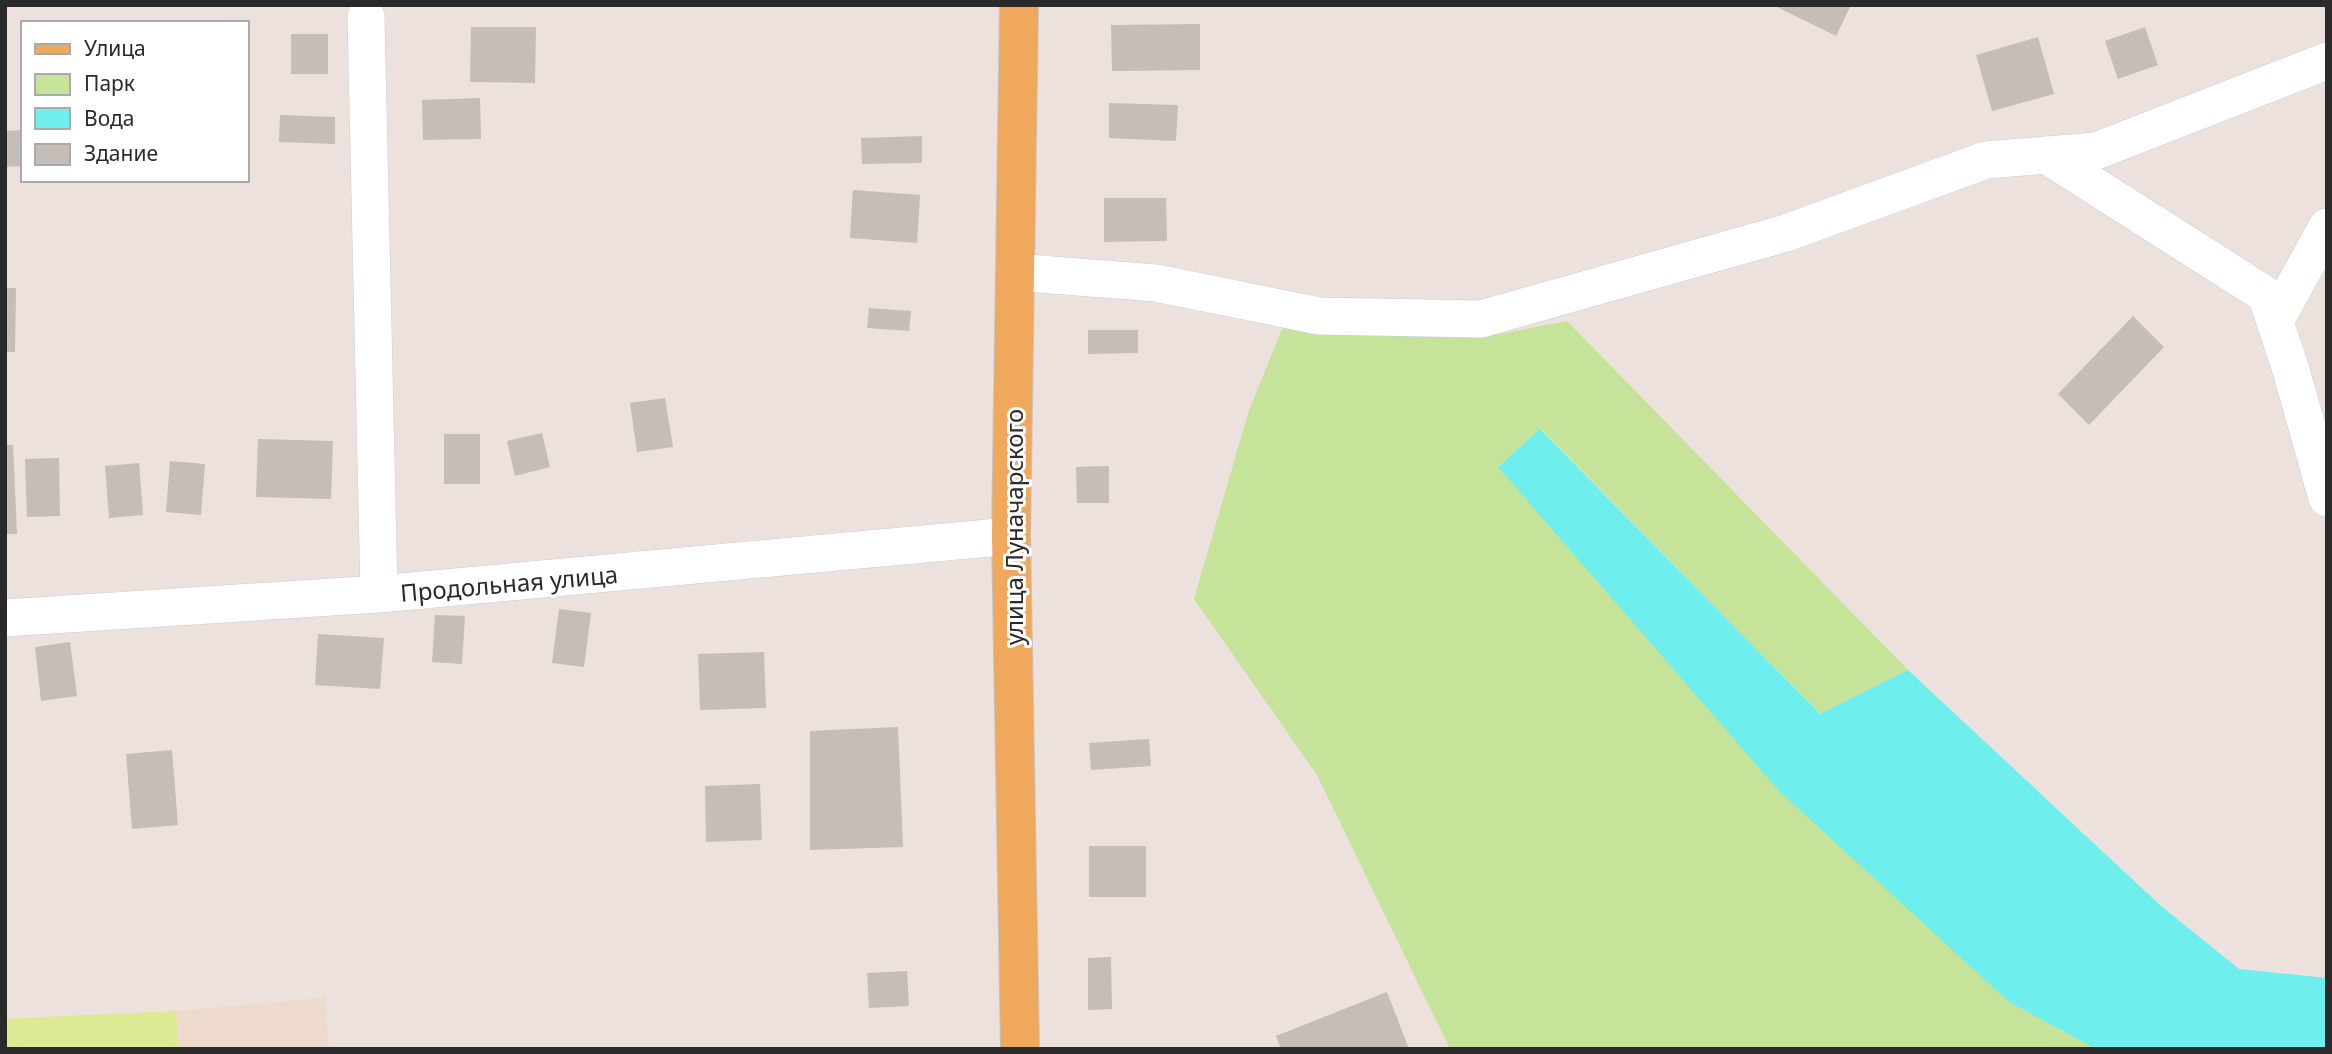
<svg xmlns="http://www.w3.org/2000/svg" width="2332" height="1054" viewBox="0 0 2332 1054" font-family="'Noto Sans',sans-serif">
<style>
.education{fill:#eedacc}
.green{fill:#c5e399}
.pitch{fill:#dcea94}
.water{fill:#6feeee}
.building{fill:#c4bdb8}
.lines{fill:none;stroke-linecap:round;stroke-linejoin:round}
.minor-casing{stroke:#c8ced8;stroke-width:38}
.major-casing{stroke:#c3c3c3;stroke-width:40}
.minor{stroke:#fff;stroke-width:37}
.major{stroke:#f0a85d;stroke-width:38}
.labels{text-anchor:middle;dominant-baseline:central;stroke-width:6;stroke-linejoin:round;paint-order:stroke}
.street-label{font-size:24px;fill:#2a2a2a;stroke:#fff}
</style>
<rect width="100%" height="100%" fill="#ece1dc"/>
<path class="education" d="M325,998L329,1049H5V1019L176,1011Z"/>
<path class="green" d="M1567,321L1908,670L1820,714L1541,429L1498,467L2009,1002L2096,1049H1450L1317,775L1194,599L1249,410L1283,327L1489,336Z"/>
<path class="pitch" d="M176,1011L179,1049H5V1019Z"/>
<path class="water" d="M1540,429L1820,714L1908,670L2161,906L2239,969L2327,978V1049H2096L2009,1002L1779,791L1498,467Z"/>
<path class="building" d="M1773,5H1851L1836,36Z
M1200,24V70L1112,71L1111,25Z
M471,27H536L535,83L470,82Z
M2145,27L2158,65L2118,79L2105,41Z
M291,34H328V74H291Z
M2038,37L2054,94L1992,111L1976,55Z
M480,98L481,139L423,140L422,100Z
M1109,103L1178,105L1176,141L1109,138Z
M280,115L335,117V144L279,142Z
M23,130V166L5,167V131Z
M922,136V163L862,164L861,138Z
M853,190L920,195L917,243L850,238Z
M1104,198H1166L1167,241L1104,242Z
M5,288H16L15,352H5Z
M869,308L911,311L909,331L867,328Z
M2133,316L2164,347L2089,425L2058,394Z
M1088,330H1138V353L1088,354Z
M665,398L673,447L637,452L630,403Z
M542,433L550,467L515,476L507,441Z
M444,434H480V484H444Z
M258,439L333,441L331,499L256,497Z
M5,445H13L17,534H5Z
M59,458L60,516L27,517L25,459Z
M170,461L205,464L201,515L166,512Z
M139,463L143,515L109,518L105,466Z
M1109,466V503H1077L1076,467Z
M559,609L591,613L584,667L552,663Z
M435,615L465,616L462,664L432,662Z
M318,634L384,638L380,689L315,685Z
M70,642L77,696L41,701L35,647Z
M764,652L766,708L700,710L698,654Z
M898,727L903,847L810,850V731Z
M1149,739L1151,766L1091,770L1089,743Z
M172,750L178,825L132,829L126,754Z
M760,784L762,840L706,842L705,786Z
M1089,846H1146V897H1089Z
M1111,957L1112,1009L1088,1010V958Z
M907,971L909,1006L869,1008L867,973Z
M1387,992L1409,1049H1281L1276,1036Z"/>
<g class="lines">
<defs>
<path id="minor" d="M366,17L379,594
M2046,155L2266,295L2291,370L2327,498
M1015,272L1156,283L1319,316L1481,319L1786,233L1986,160L2096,151L2327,61
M2275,321L2327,227
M5,618L379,594L1011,536"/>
<path id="major" d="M1019,5L1011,536L1020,1049"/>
</defs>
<use href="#minor" class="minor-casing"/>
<use href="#major" class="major-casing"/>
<use href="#minor" class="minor"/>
<use href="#major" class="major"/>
</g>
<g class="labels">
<g class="street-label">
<text transform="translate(1013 527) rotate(-90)">улица Луначарского</text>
<text transform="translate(509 583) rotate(-5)">Продольная улица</text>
</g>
</g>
<rect width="2332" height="1054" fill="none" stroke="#2a2a2a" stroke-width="14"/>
<rect x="21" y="21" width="228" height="161" fill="#ffffff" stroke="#aaaaaa" stroke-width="2"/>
<rect x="35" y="44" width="35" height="10" fill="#f0a85d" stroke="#aaaaaa" stroke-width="2"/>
<text x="84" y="56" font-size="21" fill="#2a2a2a">Улица</text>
<rect x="35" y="74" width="35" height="21" fill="#c5e399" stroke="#aaaaaa" stroke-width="2"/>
<text x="84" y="91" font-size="21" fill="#2a2a2a">Парк</text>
<rect x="35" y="108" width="35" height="21" fill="#6feeee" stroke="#aaaaaa" stroke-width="2"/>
<text x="84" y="126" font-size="21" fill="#2a2a2a">Вода</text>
<rect x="35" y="144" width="35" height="21" fill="#c4bdb8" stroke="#aaaaaa" stroke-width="2"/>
<text x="84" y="161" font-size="21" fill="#2a2a2a">Здание</text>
</svg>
